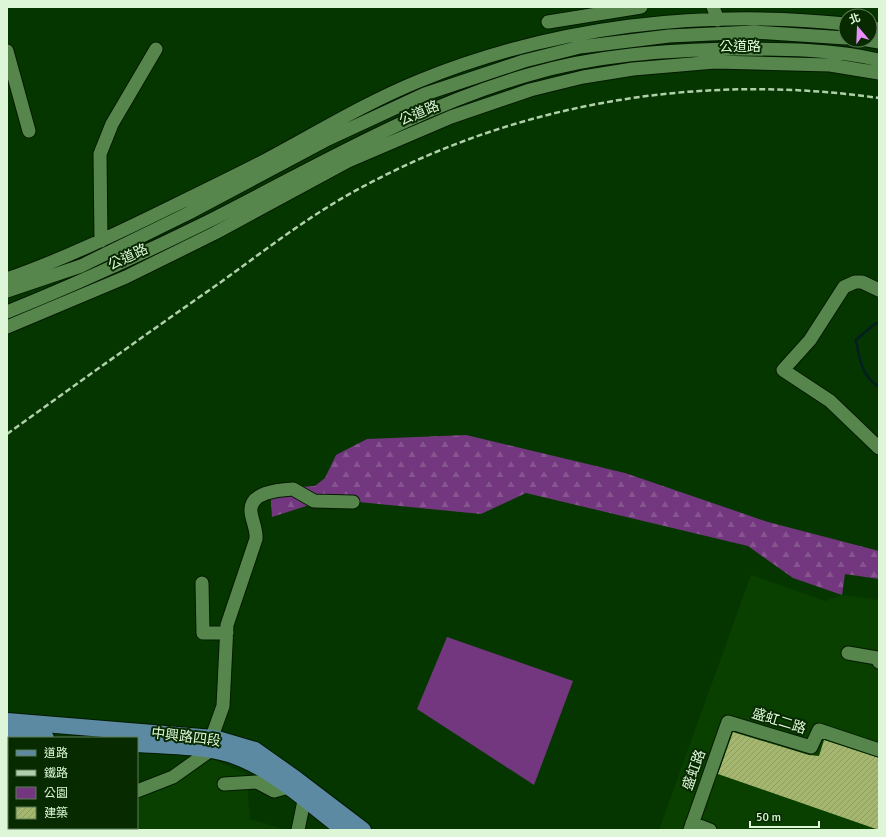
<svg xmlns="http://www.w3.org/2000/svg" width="886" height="837" viewBox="0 0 886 837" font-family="Signika,'Noto Sans TC',sans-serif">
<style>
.built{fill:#094000}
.green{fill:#73377f}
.forest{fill:url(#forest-firs)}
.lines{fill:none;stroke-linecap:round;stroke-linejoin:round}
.stream{stroke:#041f21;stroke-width:2.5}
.building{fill:url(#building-hatch)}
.minor-casing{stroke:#031a01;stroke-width:15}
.major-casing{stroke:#031a01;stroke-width:18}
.minor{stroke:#57864d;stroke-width:13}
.major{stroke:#5c8aa3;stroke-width:16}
.rail{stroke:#b0cfab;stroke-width:2.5;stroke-dasharray:6 3;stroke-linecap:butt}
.labels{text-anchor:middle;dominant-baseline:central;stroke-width:4;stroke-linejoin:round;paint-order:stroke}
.street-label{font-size:14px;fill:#dcf6d7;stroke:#072a01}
</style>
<defs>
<pattern id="forest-firs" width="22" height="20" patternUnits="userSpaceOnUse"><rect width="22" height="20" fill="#73377f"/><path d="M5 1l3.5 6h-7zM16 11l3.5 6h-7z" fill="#865590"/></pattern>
<pattern id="building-hatch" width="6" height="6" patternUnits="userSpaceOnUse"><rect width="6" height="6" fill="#a5b76f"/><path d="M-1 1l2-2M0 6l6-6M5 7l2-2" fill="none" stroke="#8c9c63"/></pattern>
</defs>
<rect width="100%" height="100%" fill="#063600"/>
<path class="built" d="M751,575L825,601L842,595L879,600V830H659Z
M7,745H9V802L7,801Z
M212,759L246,774L250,819L287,830H126L125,828H137V797Z"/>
<path class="green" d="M447,637L573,681L534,785L417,709Z"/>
<path class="forest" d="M466,435L625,473L768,522L879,551V579L845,574L842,595L793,578L748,546L526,493L481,514L328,499L272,517L270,489L315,486L325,478L336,455L367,439Z"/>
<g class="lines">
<path class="stream" d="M879,322L872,326L856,340C859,358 862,377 879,387"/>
</g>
<path class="building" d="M733,732L809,755L819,756L824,740L879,758V830L718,774Z"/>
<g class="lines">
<defs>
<path id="minor" d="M713,7L718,20
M548,22L641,7
M870,27L879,29
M867,40L879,42
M7,51L29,131
M101,241L100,154L112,124L156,49
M7,279C64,259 118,233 171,207C202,192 233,177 264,161C315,134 365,103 419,81C554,26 701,9 846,24
M879,290L862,282H855L844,287L810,340L783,370L830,401L879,448
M7,291L81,266L189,213L328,139L425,94L524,61L580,47L669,36L754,32L846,38
M7,312C74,285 142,254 207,222C312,169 414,108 528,75C595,55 666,50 735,49C783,49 833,49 879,60
M7,327L126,277L215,233L348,161L451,117L530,90L583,77L633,69L715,62L830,65L879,73
M202,583L203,633H227
M848,653L877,658L879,662
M224,784L257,782L274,791L289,787L294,781
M137,791L173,777L211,750L214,731L223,706L227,625L256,539C257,530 252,521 251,512C249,492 278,490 293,489L314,501L353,502
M692,823L710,830
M298,830L306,791
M690,830L728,722L811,747L819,730L879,750"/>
<path id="major" d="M7,721L214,738L255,750L296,779L363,830
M7,734L46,738
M137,744C167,746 200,746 229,754C273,768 308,803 344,830"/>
</defs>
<use href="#minor" class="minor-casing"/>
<use href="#major" class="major-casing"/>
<use href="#minor" class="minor"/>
<use href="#major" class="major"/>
<path class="rail" d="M7,434C78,383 149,332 221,282C268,248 314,212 366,185C524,101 703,73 879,98"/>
</g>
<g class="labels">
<g class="street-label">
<text x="740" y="46">公道路</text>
<text transform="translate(419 113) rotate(-23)">公道路</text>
<text transform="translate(128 257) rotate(-25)">公道路</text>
<text transform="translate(779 721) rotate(17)">盛虹二路</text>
<text transform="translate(186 737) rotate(7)">中興路四段</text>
<text transform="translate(694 770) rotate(-70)">盛虹路</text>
</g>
</g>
<rect width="886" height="837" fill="none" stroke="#dcf6d7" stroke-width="16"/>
<rect x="8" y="737" width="130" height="92" fill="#072a01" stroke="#5c7c57"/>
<rect x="16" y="750" width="20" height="6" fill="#5c8aa3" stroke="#5c7c57"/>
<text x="44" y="757" font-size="12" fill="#dcf6d7">道路</text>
<rect x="16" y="770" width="20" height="6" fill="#b0cfab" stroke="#5c7c57"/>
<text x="44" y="777" font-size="12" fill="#dcf6d7">鐵路</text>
<rect x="16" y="787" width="20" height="12" fill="#73377f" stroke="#5c7c57"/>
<text x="44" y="797" font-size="12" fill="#dcf6d7">公園</text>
<rect x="16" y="807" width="20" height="12" fill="url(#building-hatch)" stroke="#5c7c57"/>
<text x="44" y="817" font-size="12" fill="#dcf6d7">建築</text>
<g transform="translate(858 28) rotate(341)"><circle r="19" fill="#072a01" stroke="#5c7c57"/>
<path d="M0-3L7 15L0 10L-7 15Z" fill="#ea8dfd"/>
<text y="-6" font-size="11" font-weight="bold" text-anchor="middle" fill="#dcf6d7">北</text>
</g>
<path d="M750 821v6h69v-6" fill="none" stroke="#dcf6d7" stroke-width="2"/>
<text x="756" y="821" font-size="12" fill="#dcf6d7" stroke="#072a01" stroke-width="3" paint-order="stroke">50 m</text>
</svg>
